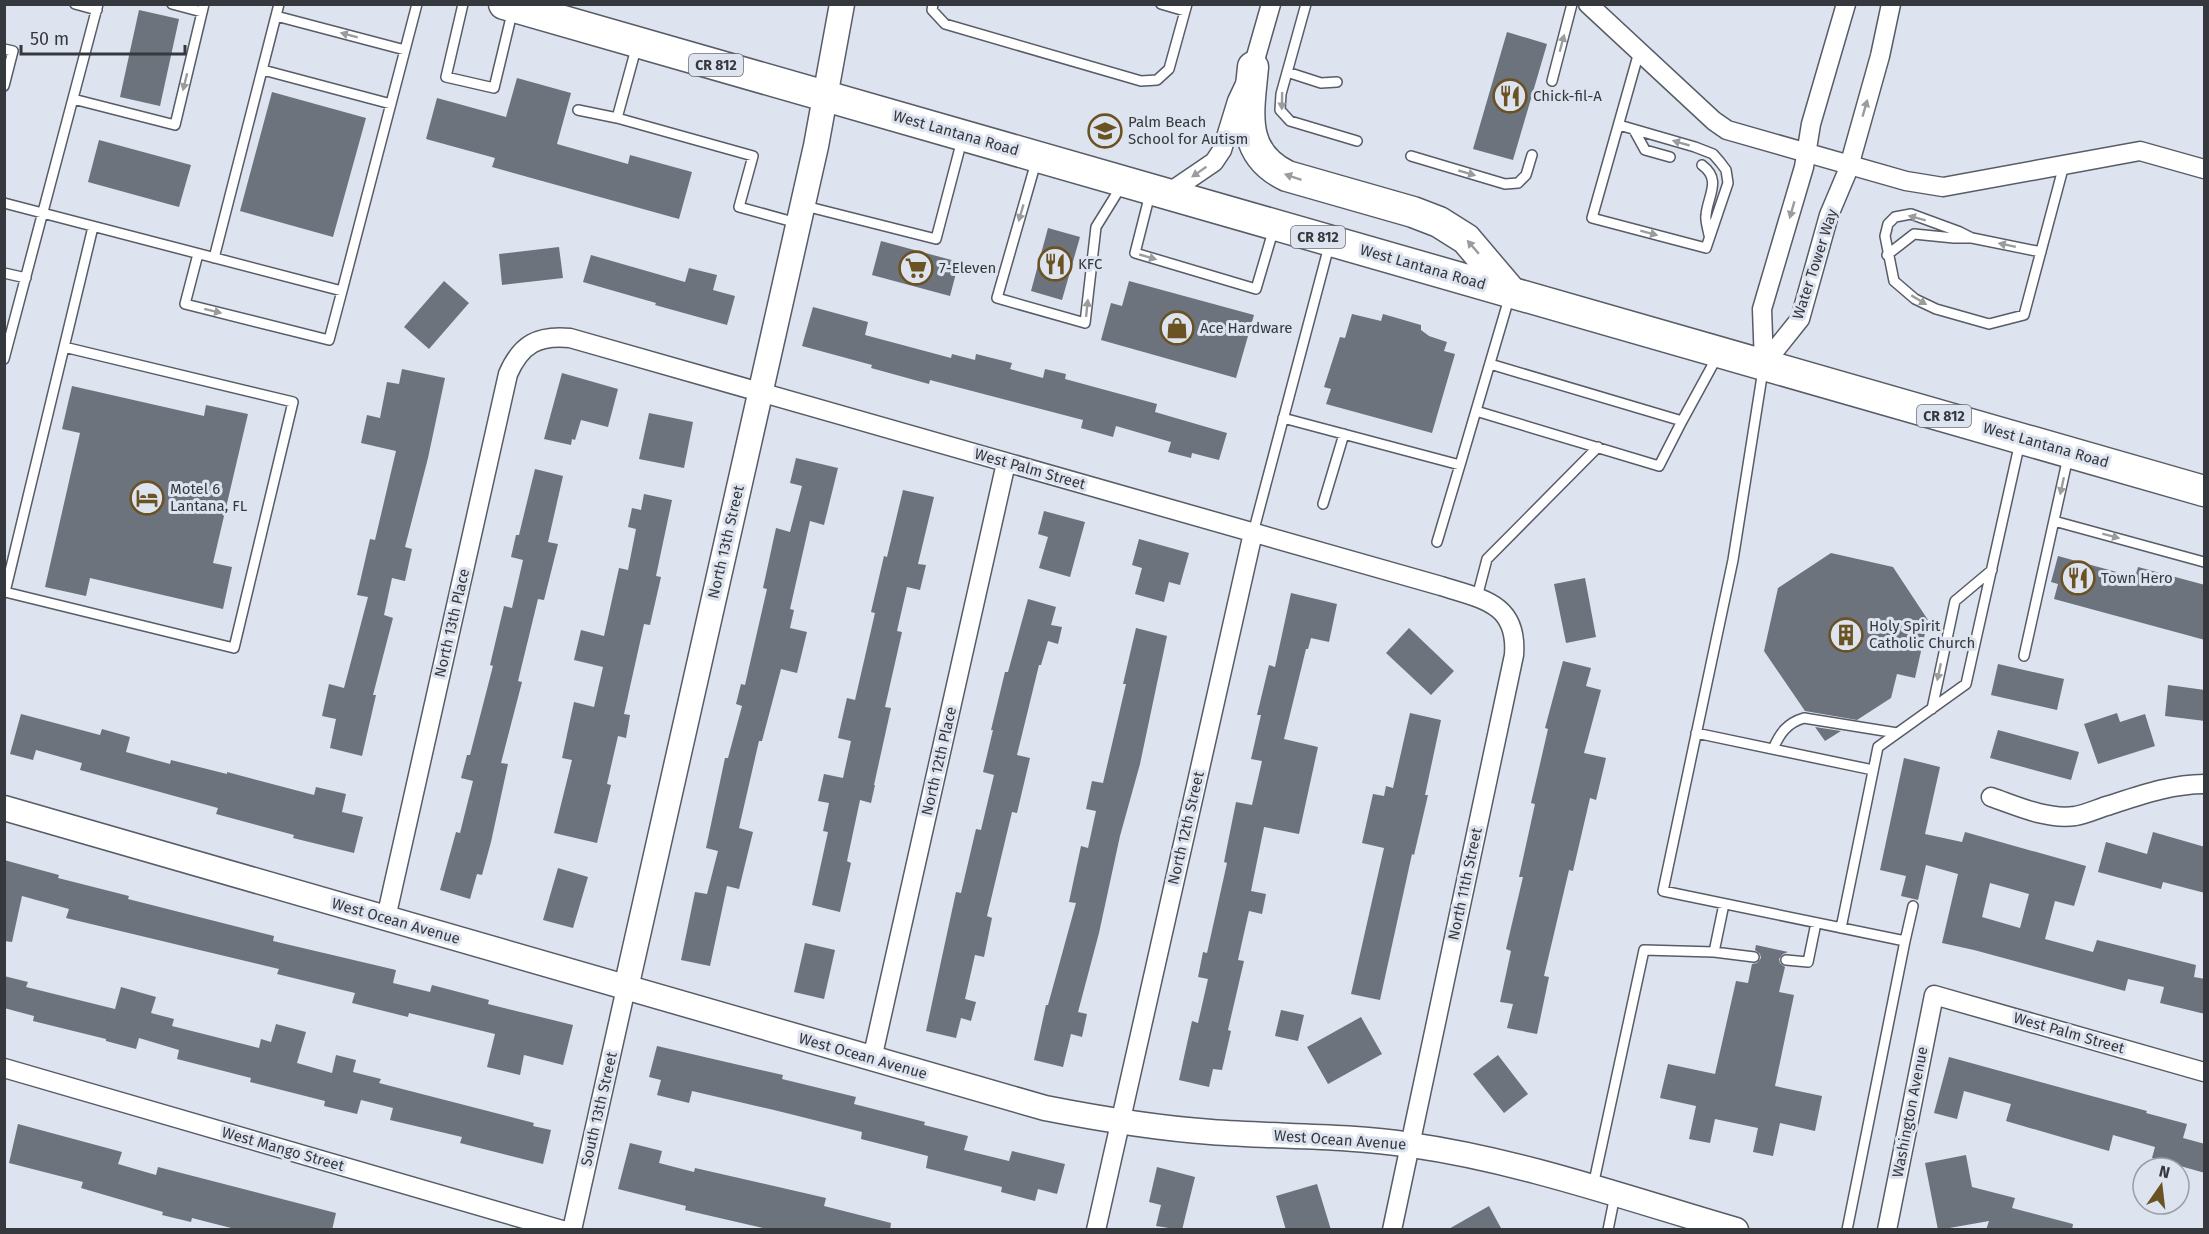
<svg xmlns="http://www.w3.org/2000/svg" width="2209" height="1234" viewBox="0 0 2209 1234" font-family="'Fira Sans',sans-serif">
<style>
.building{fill:#6d737d;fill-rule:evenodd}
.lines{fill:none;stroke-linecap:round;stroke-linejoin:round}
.service-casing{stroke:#575c66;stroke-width:12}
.minor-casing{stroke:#575c66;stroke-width:21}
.tertiary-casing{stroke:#575c66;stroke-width:27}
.primary-casing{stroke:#575c66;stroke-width:33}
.service{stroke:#fff;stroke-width:9}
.minor{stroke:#fff;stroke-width:18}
.tertiary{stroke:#fff;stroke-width:24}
.primary{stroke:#fff;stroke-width:30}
.oneway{fill:#9a9c9e}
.labels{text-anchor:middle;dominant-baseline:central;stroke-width:6;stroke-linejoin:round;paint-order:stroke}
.shield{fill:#dde3ef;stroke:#676b72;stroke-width:1.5}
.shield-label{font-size:14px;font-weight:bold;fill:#35383c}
.poi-label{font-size:15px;fill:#35383c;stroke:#dde3ef;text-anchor:start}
.street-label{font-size:15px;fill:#35383c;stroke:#dde3ef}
</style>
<rect width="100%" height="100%" fill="#dde3ef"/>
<path class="building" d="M139,10L179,19L160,106L120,97Z
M1507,32L1547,44L1513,160L1473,149Z
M517,78L571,93L557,144L628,164L630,155L692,172L679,219L492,167L495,158L426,139L437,98L506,117Z
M272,92L366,118L333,237L240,211Z
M99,140L191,165L179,207L88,182Z
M1048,228L1080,237L1062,300L1031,291Z
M881,241L959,262L950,296L872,275Z
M559,247L563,278L502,285L499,254Z
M591,255L685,282L689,268L717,275L713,290L735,296L727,325L655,305L656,303L583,282Z
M444,281L469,303L429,349L404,327Z
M1129,281L1254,315L1236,378L1101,340L1111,303L1122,306Z
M813,307L868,322L865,335L951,358L952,354L975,360L976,354L1012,363L1010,369L1043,378L1045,369L1066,374L1065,379L1157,404L1155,412L1227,433L1219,460L1192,453L1191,458L1168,452L1171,442L1116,426L1113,437L1081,428L1083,420L930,380L929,384L871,368L872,365L802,346Z
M1352,314L1381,321L1383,314L1421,325V330L1429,336L1447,342L1444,351L1455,354L1432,433L1326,404L1331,389L1324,387L1340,337L1345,338Z
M402,369L445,378L428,458L405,547L412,549L405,581L392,578L384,615L393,618L373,695H376L362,756L330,748L336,719L322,716L329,684L344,688L368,597L357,595L370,539L375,540L396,451L361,443L367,415L380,418L387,382L399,384Z
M562,373L618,389L608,427L581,420L575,440L572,439L571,445L544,439Z
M72,386L204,416L206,405L248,414L213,563L232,567L223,609L90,578L86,596L45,587L80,433L62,429Z
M649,413L693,422L684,468L639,459Z
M796,458L838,468L824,525L810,521L790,609L794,610L790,628L807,632L797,673L781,669L762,741H759L739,828L753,832L739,889L727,886L710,966L681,960L695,892L707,894L718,851L706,848L725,758H728L742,706L736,704L741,684L745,685L767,589L763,588L776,528L790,532L802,486L790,483Z
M535,469L563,476L548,542L558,544L544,600L538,599L518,681L522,682L501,763L508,764L491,842L482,875L477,874L470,899L440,890L456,832L460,833L473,781L461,778L467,755H470L493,666L490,665L504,606L512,608L523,560L511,557L516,535H519Z
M903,490L934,497L918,564L926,565L920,590L907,587L897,631L902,632L885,707L891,708L874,785H875L871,803L860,800L847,861L851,863L840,912L812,905L828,832L823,831L829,803L818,801L824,774L843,778L851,741L838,738L847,698L855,700L875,613L871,612L884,556L887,557Z
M644,494L672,500L656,576L661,577L650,625L644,624L624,714L630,715L626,738L618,736L607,784L611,785L597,843L554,833L572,760L562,758L574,702L594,707L603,667L574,660L581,630L604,636L619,568L628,570L636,529L628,527L632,508L641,510Z
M1044,511L1085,522L1070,577L1039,568L1048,537L1038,534Z
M1139,539L1189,553L1180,585L1169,582L1164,602L1135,594L1142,568L1132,565Z
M1831,553L1893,567L1928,620L1915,678L1897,674L1891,698L1857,720L1805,711L1764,651L1778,588Z
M2058,556L2135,577L2138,567L2205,585V640L2054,599L2058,584L2051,582Z
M1585,578L1596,637L1566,643L1554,584Z
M1291,593L1337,604L1329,642L1311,638L1308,649H1306L1284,739L1318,747L1299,834L1264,827L1251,891L1266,894L1262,914L1249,911L1238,960L1244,961L1228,1030L1231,1031L1222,1070L1213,1069L1209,1087L1179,1080L1192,1021L1198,1023L1208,979L1198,977L1203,952L1207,953L1227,863L1224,862L1236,802L1252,805L1262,761L1251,759L1261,715H1257L1269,665L1275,667Z
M1028,599L1056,607L1051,625L1062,627L1058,644L1048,641L1041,665H1039L1017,755L1030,758L1017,813L1012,812L987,916L992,918L984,957L975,955L965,999L976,1002L971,1021L961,1018L956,1038L926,1031L956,892L961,893L976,829L981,830L994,775L983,772L993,730H991L1005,672H1008Z
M1136,628L1167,636L1140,764L1120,836L1099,933L1078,1012L1087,1014L1082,1037L1071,1034L1063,1067L1034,1060L1046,1005H1048L1076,903L1069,902L1081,846L1088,848L1096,811L1086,809L1092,781L1103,783L1126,684H1123Z
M1409,628L1454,671L1431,695L1386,653Z
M1563,661L1591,668L1586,686L1601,690L1584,753L1606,758L1596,800L1590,798L1573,871L1569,870L1544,976L1549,977L1537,1034L1507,1028L1513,1004L1500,1002L1511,951L1506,949L1523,877H1519L1535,804L1531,803L1548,729L1545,728Z
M1998,664L2064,679L2057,710L1991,695Z
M2168,685L2205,690V721L2165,716Z
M1410,713L1441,720L1425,795H1428L1414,855L1412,854L1380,1000L1351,994L1384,848L1362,843L1373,794L1384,796L1386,786L1393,788Z
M2117,713L2120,722L2145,714L2155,746L2098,764L2084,724Z
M21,714L100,735L102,729L130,737L126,752L170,764L171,760L227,774V772L314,795L316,787L346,794L342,812L363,817L354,853L293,838L294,835L216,814L218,808L80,770L82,763L36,750L33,760L10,754Z
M1815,727L1841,731L1825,741Z
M1998,730L2079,752L2071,780L1990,758Z
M1904,758L1940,767L1925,834L1962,842L1965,832L2086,866L2074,906L2055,901L2045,939L2093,952L2097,940L2196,965L2194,977L2205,979V1014L2160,1003L2164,987L2128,979L2125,991L1974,950L1942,943L1958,874L1926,865L1918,900L1901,896L1906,876L1880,870ZM1990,883L2029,894L2020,928L1982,917Z
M2153,832L2205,847V893L2163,882L2161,889L2098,872L2106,842L2147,854Z
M4,860L59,875L58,878L129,896L128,899L274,936L273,941L396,970L393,983L430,992L432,985L489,1000L488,1004L573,1025L563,1065L524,1055L520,1075L487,1067L495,1034L409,1013L408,1017L352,1003L355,993L277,974L279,969L66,918L69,909L22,896L12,942L4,941Z
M558,868L588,877L573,928L543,920Z
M805,943L835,950L824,999L794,992Z
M1756,945L1788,952L1783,954L1779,959L1780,963L1785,967L1779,992L1794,995L1775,1086L1822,1096L1815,1131L1780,1123L1773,1156L1753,1152L1758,1128L1715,1119L1710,1143L1689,1139L1696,1106L1660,1098L1668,1064L1715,1074L1736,981L1748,983L1752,964L1757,963L1761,958L1760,954L1755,950Z
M4,976L28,982L26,987L115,1009L121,987L156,997L151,1013L174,1019L172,1026L259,1048L261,1039L271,1042L276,1024L306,1032L297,1063L332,1073L336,1055L356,1060L353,1072L381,1079L379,1083L534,1123L533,1126L551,1130L543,1164L460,1143L462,1137L390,1120L393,1108L361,1100L357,1114L324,1106L325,1101L250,1082L251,1078L177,1059L179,1050L139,1038L136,1049L106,1041V1039L33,1021L34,1016L4,1008Z
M1281,1010L1304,1015L1298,1041L1275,1036Z
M1361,1017L1382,1054L1328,1084L1307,1047Z
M657,1046L783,1075L782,1079L856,1097L854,1104L925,1122L924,1125L968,1136L964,1150L1009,1161L1012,1151L1065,1164L1057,1194L1038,1189L1035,1201L1001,1192L1002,1187L926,1168L928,1156L861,1139L862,1132L774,1110L692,1091L689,1103L657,1095L661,1080L649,1077Z
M1498,1055L1528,1094L1504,1113L1473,1074Z
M1949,1057L2147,1111L2146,1113L2187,1124L2183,1138L2205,1144V1173L2152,1158L2155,1147L2113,1135L2109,1151L2006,1121L2011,1104L1964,1091L1957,1119L1934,1113Z
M18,1124L122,1152L118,1164L156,1175L158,1167L336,1213L332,1230H239L192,1218L191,1222L162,1215L163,1212L81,1188L83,1182L9,1163Z
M630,1143L662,1151L659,1163L694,1172L695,1168L826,1198L824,1206L891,1223L890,1230H772L685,1210L686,1206L618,1189Z
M1966,1155L1972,1187L2015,1198L2012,1208L2073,1224L2072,1230H1986L1989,1221L1938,1230L1925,1163Z
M1157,1167L1195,1177L1182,1230L1156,1226L1161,1205L1149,1202Z
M1317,1184L1331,1230H1286L1276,1196Z
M1489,1206L1502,1230H1447Z"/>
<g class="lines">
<defs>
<path id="service" d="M75,4L97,10
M172,4L202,12
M463,4L446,77L494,88L513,9
M933,4L932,10L945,24L1141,81L1157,80L1169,69L1187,4
M1161,4L1185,11
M1306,4L1281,94L1280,110L1290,121L1357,141
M276,16L405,50
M637,45L617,118L753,156L739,207L797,223
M4,49L13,51L4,86
M263,70L391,104
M1287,72L1321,83L1337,82
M1552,81L1572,4
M73,99L175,125L204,4
M578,110L617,118
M1619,125L1695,147L1713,154L1720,162L1726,170L1728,183L1706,248L1592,218L1639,52
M1634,130L1645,150L1670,157
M1411,156L1505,184L1518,183L1526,175L1532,155
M1036,162L997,298L1085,323L1096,227L1122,185
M1702,165C1722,180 1708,195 1706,215C1705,221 1708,229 1709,235
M1150,194L1135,253L1256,289L1274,228
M4,203L342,291L417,4
M805,206L936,239L962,140
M1972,238L1960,232L1911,214L1895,217L1888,224L1885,236L1894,281L1915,299L1936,309L1989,324L2024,315L2064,165
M198,254L185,304L329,340L342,291
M1887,255L1914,234L1954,238H1972L2041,252
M214,258L279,4
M4,273L26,278
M64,347L293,402L234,648L5,592L93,227
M4,359L98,4
M1490,364L1682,421L1717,357
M1763,370L1733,560L1663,891L1905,941L1847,1230
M1476,411L1659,466L1682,421
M1283,418L1460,465L1510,295
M1323,504L1344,434
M2054,521L2204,562
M1253,533L1329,246
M1437,542L1460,465
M1477,597L1487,559L1598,447
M2024,656L2068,457
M1932,709L1955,601L1992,570
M1696,733L1873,770
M1773,749C1780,733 1787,723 1804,718L1897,733
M1841,928L1878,747L1966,684L2020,442
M1905,941L1913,906
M1714,952L1754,957
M1786,960L1808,962L1816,923
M1593,1186L1644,950L1714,952L1724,904
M1608,1230L1615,1195"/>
<path id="minor" d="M1588,4L1714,121L1727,130L1906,181L1943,187L2140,151L2204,169
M1167,194L1214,162L1222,150L1237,101L1253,67L1271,4
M1764,364L1800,319L1829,215L1848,170L1855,145L1880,56L1891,4
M1764,364L1762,309L1804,167L1811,124L1846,4
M1991,797C2017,806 2047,820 2075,816C2087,814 2099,808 2110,805C2141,795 2172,784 2204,784
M386,918L508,374C521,344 538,335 570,338L1441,586C1482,599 1518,603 1514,655L1392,1230
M872,1059L1006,463
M4,1068L562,1230
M572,1230L626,988
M1096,1230L1253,533
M1887,1230L1934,995L2204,1072"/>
<path id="tertiary" d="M4,808L1045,1108C1101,1119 1155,1128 1211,1132C1278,1137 1344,1135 1411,1145C1522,1161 1629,1199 1736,1230
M626,988L816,146L842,4"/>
<path id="primary" d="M504,4L2204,491
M1253,67C1249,111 1239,153 1287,176L1413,212L1439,222L1466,239L1511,292"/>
</defs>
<use href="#service" class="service-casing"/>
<use href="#minor" class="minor-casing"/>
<use href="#tertiary" class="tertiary-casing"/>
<use href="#primary" class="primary-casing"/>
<use href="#service" class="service"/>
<use href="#minor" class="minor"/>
<use href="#tertiary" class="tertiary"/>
<use href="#primary" class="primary"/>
</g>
<defs><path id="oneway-solid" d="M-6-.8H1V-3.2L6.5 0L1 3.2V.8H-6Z" transform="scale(1.5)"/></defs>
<g class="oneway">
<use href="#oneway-solid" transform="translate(349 35) rotate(-165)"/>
<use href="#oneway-solid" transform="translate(1562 43) rotate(-75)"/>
<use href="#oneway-solid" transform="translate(185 82) rotate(104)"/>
<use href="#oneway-solid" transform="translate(1282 101) rotate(91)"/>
<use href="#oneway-solid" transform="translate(1865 108) rotate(-74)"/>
<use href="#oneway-solid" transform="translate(1681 143) rotate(-164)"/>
<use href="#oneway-solid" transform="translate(1199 172) rotate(145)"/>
<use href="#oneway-solid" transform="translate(1467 173) rotate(16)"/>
<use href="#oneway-solid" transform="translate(1293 177) rotate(-161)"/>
<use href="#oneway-solid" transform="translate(1792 210) rotate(106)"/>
<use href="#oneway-solid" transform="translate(1021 213) rotate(106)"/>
<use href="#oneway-solid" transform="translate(1917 218) rotate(-165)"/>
<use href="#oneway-solid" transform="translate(1649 233) rotate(15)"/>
<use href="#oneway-solid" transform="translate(2007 245) rotate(-168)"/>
<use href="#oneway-solid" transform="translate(1473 247) rotate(-131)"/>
<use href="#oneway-solid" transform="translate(1148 257) rotate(16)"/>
<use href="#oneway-solid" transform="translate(1919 300) rotate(31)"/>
<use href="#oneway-solid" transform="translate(1087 308) rotate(-84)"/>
<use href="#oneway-solid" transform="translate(213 311) rotate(14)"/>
<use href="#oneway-solid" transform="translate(2062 486) rotate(102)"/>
<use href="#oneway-solid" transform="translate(2111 536) rotate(15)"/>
<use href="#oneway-solid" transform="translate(1939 672) rotate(102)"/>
</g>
<defs>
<symbol id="restaurant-ring" viewBox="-11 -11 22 22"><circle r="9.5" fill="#dde3ef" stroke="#6a5223" stroke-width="1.5"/><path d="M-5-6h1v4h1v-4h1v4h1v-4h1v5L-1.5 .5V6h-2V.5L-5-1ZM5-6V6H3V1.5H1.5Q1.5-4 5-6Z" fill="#6a5223"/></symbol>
<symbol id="school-ring" viewBox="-11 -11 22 22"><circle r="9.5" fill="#dde3ef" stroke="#6a5223" stroke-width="1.5"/><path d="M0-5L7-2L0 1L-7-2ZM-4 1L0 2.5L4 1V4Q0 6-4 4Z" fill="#6a5223"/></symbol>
<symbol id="supermarket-ring" viewBox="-11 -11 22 22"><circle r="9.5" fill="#dde3ef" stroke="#6a5223" stroke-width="1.5"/><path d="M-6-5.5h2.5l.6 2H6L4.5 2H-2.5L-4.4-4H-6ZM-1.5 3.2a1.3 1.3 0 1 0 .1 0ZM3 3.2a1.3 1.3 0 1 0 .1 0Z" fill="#6a5223"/></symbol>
<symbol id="shop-ring" viewBox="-11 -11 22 22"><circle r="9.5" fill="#dde3ef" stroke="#6a5223" stroke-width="1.5"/><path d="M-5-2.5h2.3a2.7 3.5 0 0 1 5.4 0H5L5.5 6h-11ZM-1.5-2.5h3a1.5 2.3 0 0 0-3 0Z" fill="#6a5223"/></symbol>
<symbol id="hotel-ring" viewBox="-11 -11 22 22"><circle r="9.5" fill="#dde3ef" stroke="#6a5223" stroke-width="1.5"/><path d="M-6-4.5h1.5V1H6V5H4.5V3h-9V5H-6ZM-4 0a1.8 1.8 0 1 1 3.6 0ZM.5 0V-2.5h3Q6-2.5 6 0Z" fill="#6a5223"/></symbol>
<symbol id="building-ring" viewBox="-11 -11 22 22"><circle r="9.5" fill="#dde3ef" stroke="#6a5223" stroke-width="1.5"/><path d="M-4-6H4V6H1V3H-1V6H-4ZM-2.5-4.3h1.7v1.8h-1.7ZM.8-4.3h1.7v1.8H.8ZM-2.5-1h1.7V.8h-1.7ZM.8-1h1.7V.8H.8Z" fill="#6a5223"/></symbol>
</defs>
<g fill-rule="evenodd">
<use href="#restaurant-ring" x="1491" y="77" width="38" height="38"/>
<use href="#school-ring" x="1086" y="112" width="38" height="38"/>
<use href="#restaurant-ring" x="1036" y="245" width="38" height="38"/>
<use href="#supermarket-ring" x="897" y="249" width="38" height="38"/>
<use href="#shop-ring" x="1158" y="309" width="38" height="38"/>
<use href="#hotel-ring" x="128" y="479" width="38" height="38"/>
<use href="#restaurant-ring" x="2059" y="559" width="38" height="38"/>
<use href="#building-ring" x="1827" y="616" width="38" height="38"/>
</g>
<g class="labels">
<g class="shield">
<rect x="689" y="54" width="54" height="22" rx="4.5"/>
<rect x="1291" y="226" width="54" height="22" rx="4.5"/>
<rect x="1917" y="405" width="54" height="22" rx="4.5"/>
</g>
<g class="shield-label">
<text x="716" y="65">CR 812</text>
<text x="1318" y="237">CR 812</text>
<text x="1944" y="416">CR 812</text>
</g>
<g class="poi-label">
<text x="1533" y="96">Chick-fil-A</text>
<text x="1128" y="122">Palm Beach<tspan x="1128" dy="17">School for Autism</tspan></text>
<text x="1078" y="264">KFC</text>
<text x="939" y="268">7-Eleven</text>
<text x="1200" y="328">Ace Hardware</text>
<text x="170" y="489">Motel 6<tspan x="170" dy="17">Lantana, FL</tspan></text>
<text x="2101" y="578">Town Hero</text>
<text x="1869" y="626">Holy Spirit<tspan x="1869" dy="17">Catholic Church</tspan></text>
</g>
<g class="street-label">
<text transform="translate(956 133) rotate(16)">West Lantana Road</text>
<text transform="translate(1815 264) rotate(-72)">Water Tower Way</text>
<text transform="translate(1423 267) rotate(16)">West Lantana Road</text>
<text transform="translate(2046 445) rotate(16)">West Lantana Road</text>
<text transform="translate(1030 469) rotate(16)">West Palm Street</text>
<text transform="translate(726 542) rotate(-77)">North 13th Street</text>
<text transform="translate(452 623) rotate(-77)">North 13th Place</text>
<text transform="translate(939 761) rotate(-77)">North 12th Place</text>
<text transform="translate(1186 828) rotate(-77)">North 12th Street</text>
<text transform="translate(1465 884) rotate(-78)">North 11th Street</text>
<text transform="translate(396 921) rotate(16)">West Ocean Avenue</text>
<text transform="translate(2069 1033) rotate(16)">West Palm Street</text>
<text transform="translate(863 1056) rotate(16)">West Ocean Avenue</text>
<text transform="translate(599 1109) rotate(-77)">South 13th Street</text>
<text transform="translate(1910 1112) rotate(-79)">Washington Avenue</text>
<text transform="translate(1340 1140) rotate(4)">West Ocean Avenue</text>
<text transform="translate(283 1149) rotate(16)">West Mango Street</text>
</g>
</g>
<rect width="2209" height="1234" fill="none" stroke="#35383c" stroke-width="12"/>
<g transform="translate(2161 1186) rotate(14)"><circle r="28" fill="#dde3ef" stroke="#9a9fa7" stroke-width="1.5"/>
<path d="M0-4.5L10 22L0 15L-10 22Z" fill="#6a5223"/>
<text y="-9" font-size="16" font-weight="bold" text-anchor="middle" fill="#35383c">N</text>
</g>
<path d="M21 45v9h164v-9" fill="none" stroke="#35383c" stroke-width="3"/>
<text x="30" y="45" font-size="18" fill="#35383c" stroke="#dde3ef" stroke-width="4.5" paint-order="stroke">50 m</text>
</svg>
